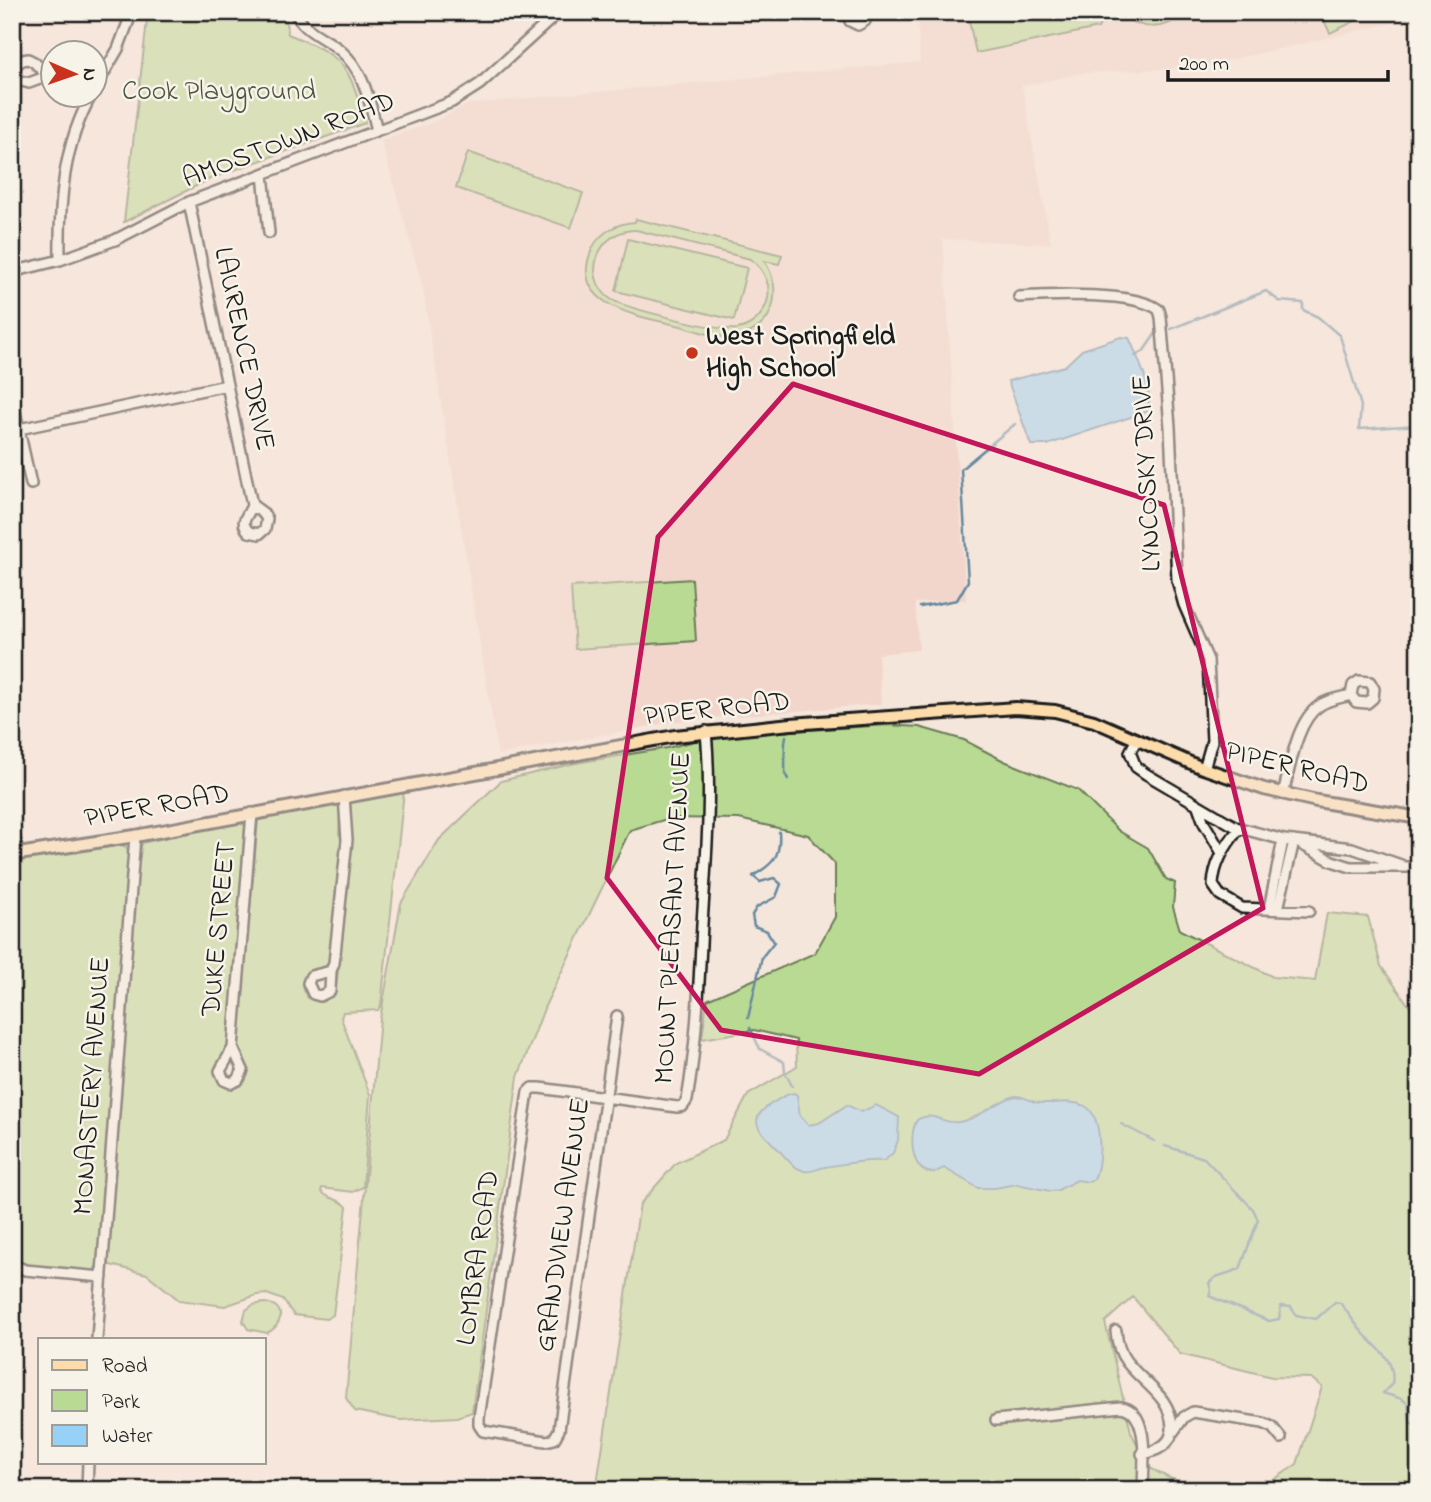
<svg xmlns="http://www.w3.org/2000/svg" width="1431" height="1502" viewBox="0 0 1431 1502" font-family="'Indie Flower',sans-serif">
<style>
.built{fill:#f2d6cb}
.green{fill:#b9da93;stroke:#6a7b58;stroke-width:2;fill-rule:evenodd}
.water{fill:#98d1f7;stroke:#66899f;stroke-width:2}
.lines{fill:none;stroke-linecap:round;stroke-linejoin:round}
.stream{stroke:#66899f;stroke-width:2.5}
.minor-casing{stroke:#1c1c1c;stroke-width:14}
.major-casing{stroke:#1c1c1c;stroke-width:16}
.minor{stroke:#f7f3e8;stroke-width:9}
.major{stroke:#fddcac;stroke-width:10}
.marked{fill:none;stroke:#c2185b;stroke-width:5;stroke-linejoin:round}
.poi-dot{fill:#c8321e;stroke:#f7f3e8;stroke-width:2.5}
.labels{text-anchor:middle;dominant-baseline:central;stroke-width:5;stroke-linejoin:round;paint-order:stroke}
.park-label{font-size:28px;fill:#4b5540;stroke:#f7f3e8}
.street-label{font-size:28px;fill:#1c1c1c;stroke:#f7f3e8}
.poi-label{font-size:28px;font-weight:bold;fill:#1c1c1c;stroke:#f7f3e8;text-anchor:start}
</style>
<rect width="100%" height="100%" fill="#f5e6db"/>
<filter id="ink" filterUnits="userSpaceOnUse"><feTurbulence type="fractalNoise" baseFrequency=".0143" numOctaves="2"/><feDisplacementMap in="SourceGraphic" scale="14" xChannelSelector="R" yChannelSelector="G"/><feConvolveMatrix kernelMatrix="1 2 1 2 8 2 1 2 1" color-interpolation-filters="sRGB"/></filter>
<g filter="url(#ink)">
<path class="built" d="M917,12H1419V17L1199,67L1082,73L1022,86L1051,244L943,239L966,600L915,603L919,650L878,654L881,704L677,721L498,755L422,284L381,140L429,124L469,104L920,62Z"/>
<path class="green" d="M148,12H284L288,34C345,57 349,64 365,123L212,178L124,222Z
M967,12H1097L1101,22L1098,28L976,53Z
M1118,12H1186C1165,32 1139,31 1118,12Z
M1320,12H1374L1330,33Z
M468,152L583,193L571,228L456,188Z
M636,219L782,255L779,264L764,261C784,288 775,330 738,336C720,340 698,331 681,326C644,317 566,308 592,249C600,232 617,223 635,222ZM636,230L750,259C765,270 773,287 766,305C761,317 751,326 738,329C723,332 622,308 609,298C580,274 600,229 636,230Z
M628,239L747,268L734,320L616,291Z
M692,579L696,641L575,649L571,587Z
M888,725L919,727L964,740L1004,761L1078,790L1119,831L1148,848L1166,879L1175,883L1173,907L1180,930L1273,977L1315,981L1327,913L1368,917L1381,966L1419,1020V1490H1239L1263,1487L1297,1464L1322,1387L1311,1378L1272,1377L1180,1354L1133,1297L1105,1322L1131,1432L1148,1467L1167,1477L1203,1490H596L640,1204L676,1163L724,1140L748,1095L797,1066L796,1040L754,1030L702,1039L707,1000L815,953L835,917V864L808,835L739,819L670,818L630,830L545,1006L518,1077L472,1412L457,1417L400,1420L355,1411L346,1398L380,1019L401,903L439,840L501,781L576,763L667,748L715,736Z
M404,791L381,1005L378,1010L343,1012L341,1018L370,1095L363,1187L353,1192L322,1188L321,1191C328,1200 340,1198 347,1207L333,1315L326,1319L294,1315L283,1300L267,1294L257,1295L225,1306L179,1300L147,1274L110,1265L108,1259L138,866L142,843L238,822L245,826L228,1049L217,1063L214,1072L220,1084L231,1089L245,1082L248,1075L238,1046L258,820L337,804L340,806L339,834L342,838L330,960L326,966L308,971L302,984C305,996 312,1002 324,1001L335,992L337,980L352,837L350,802Z
M122,845L127,848L129,856L98,1263L94,1270L91,1271L26,1266L18,1260L12,1246V861Z
M264,1303C286,1304 284,1325 267,1333L248,1329L243,1321L246,1310L253,1305Z"/>
<path class="water" d="M1121,337L1129,338L1131,342C1138,359 1156,395 1146,412L1047,445H1031L1008,381L1065,366L1082,350Z
M794,1093L797,1095L800,1116L808,1125L819,1123L847,1105L861,1112L876,1105L899,1117L898,1140L893,1153L884,1161C867,1159 843,1164 825,1167C818,1168 811,1173 804,1171C791,1167 785,1156 776,1147C757,1128 746,1119 774,1102C781,1098 786,1094 794,1093Z
M1015,1096C1023,1096 1028,1100 1035,1102C1051,1106 1069,1098 1085,1106C1103,1116 1102,1163 1094,1179L1089,1182L1077,1180L1058,1190L1050,1191L1017,1184L995,1188H978L944,1168C941,1169 937,1172 934,1172C911,1176 908,1134 917,1120C933,1110 943,1125 959,1122C979,1119 995,1102 1015,1096Z"/>
<g class="lines">
<path class="stream" d="M1171,329L1266,291L1279,301L1303,303V310L1318,317L1340,336L1361,406L1359,429L1419,425
M1135,356L1143,352L1156,333
M920,607L957,600L968,581L961,469L1015,424
M786,736C783,750 786,760 785,774L788,779
M748,1018L762,957L774,942L767,931L754,926L752,915L757,907L776,897L781,884L774,878L760,882L753,876C773,864 781,857 779,832
M750,1028L760,1049L784,1062L785,1072L792,1086
M1121,1124L1154,1141
M1165,1146L1204,1158L1253,1209L1258,1220L1240,1269L1216,1277L1209,1283L1211,1290L1209,1296L1269,1321L1279,1319L1281,1306L1291,1307L1296,1315L1316,1319L1335,1302L1340,1303C1348,1312 1355,1324 1364,1334C1378,1349 1396,1360 1392,1384L1383,1393L1402,1399L1408,1404L1410,1422L1419,1429
M1419,1431L1416,1442L1419,1449
M1408,1490L1419,1478"/>
<defs>
<path id="minor" d="M295,12C305,33 325,37 341,51C365,72 369,101 377,130
M849,12L850,21L858,25L865,21L867,12
M28,59L34,62L48,76L29,83L18,80C11,70 16,60 28,59Z
M94,90L118,49L132,12
M263,174L269,233
M189,202L252,505
M60,260C59,203 63,145 92,94
M12,272L60,260L115,240L189,202L452,102L480,84L559,12
M1019,297C1050,295 1136,291 1159,310L1161,317L1170,427L1177,580L1184,605L1208,660L1212,741L1204,769
M12,398L31,484
M19,429L227,385
M252,505L263,513L267,519L265,529L259,534L249,532C238,521 249,516 252,505Z
M1137,739L1130,752L1136,767L1146,774L1236,827L1284,840L1352,848L1401,865
M1283,794C1290,769 1296,721 1319,706C1328,699 1340,698 1351,695L1356,702L1367,703L1373,698L1374,689L1370,682L1359,681L1353,685L1351,695
M1198,806L1204,823L1222,853
M12,827L19,854
M1240,828C1226,844 1214,863 1213,885L1220,895L1242,908L1309,911
M1299,843L1332,861L1351,867H1419
M1269,909L1283,840
M1278,909L1294,841
M1419,925V933
M331,971L334,963L347,840L344,796
M331,971L330,991L320,996L313,994L308,983L311,976Z
M617,1016L559,1430L554,1439L546,1441L483,1431L479,1425V1418L528,1092L532,1088H540L677,1107L683,1106L687,1100C697,1042 699,983 702,924C706,860 712,795 706,731
M233,1048L252,813
M233,1048L243,1070L238,1080L231,1083L224,1080L220,1071Z
M12,1260L16,1266L25,1270L102,1277
M1116,1331C1117,1342 1119,1352 1126,1361C1143,1384 1171,1396 1172,1427C1173,1444 1157,1451 1142,1454
M97,1339L135,836
M996,1420L1121,1407C1151,1411 1143,1467 1143,1490
M1173,1432L1184,1417L1193,1412L1263,1423L1272,1427L1281,1438
M87,1490L88,1462"/>
<path id="major" d="M12,855L135,836L675,736L791,724L1016,708L1055,711L1094,721L1200,767L1264,789L1317,801L1419,818"/>
</defs>
<use href="#minor" class="minor-casing"/>
<use href="#major" class="major-casing"/>
<use href="#minor" class="minor"/>
<use href="#major" class="major"/>
</g>
</g>
<path d="M0 0H1431V1502H0ZM793,384L1164,505L1263,908L979,1074L721,1030L607,878L658,537Z" fill="#f5e6db" fill-opacity=".55" fill-rule="evenodd"/>
<path class="marked" d="M793,384L1164,505L1263,908L979,1074L721,1030L607,878L658,537Z"/>
<circle class="poi-dot" cx="692" cy="353" r="7"/>
<g class="labels">
<g class="park-label">
<text x="219" y="92">Cook Playground</text>
</g>
<g class="street-label">
<text transform="translate(289 141) rotate(-21)">AMOSTOWN ROAD</text>
<text transform="translate(243 349) rotate(78)">LAURENCE DRIVE</text>
<text transform="translate(1148 473) rotate(-93)">LYNCOSKY DRIVE</text>
<text transform="translate(717 710) rotate(-6)">PIPER ROAD</text>
<text transform="translate(1297 769) rotate(14)">PIPER ROAD</text>
<text transform="translate(157 807) rotate(-10)">PIPER ROAD</text>
<text transform="translate(674 918) rotate(-87)">MOUNT PLEASANT AVENUE</text>
<text transform="translate(220 929) rotate(-85)">DUKE STREET</text>
<text transform="translate(93 1086) rotate(-86)">MONASTERY AVENUE</text>
<text transform="translate(564 1225) rotate(-82)">GRANDVIEW AVENUE</text>
<text transform="translate(479 1258) rotate(-82)">LOMBRA ROAD</text>
</g>
<g class="poi-label">
<text x="706" y="337">West Springfield<tspan x="706" dy="32">High School</tspan></text>
</g>
</g>
<rect width="1431" height="1502" fill="none" stroke="#f7f3e8" stroke-width="42"/>
<rect x="21" y="21" width="1389" height="1460" fill="none" stroke="#1c1c1c" stroke-width="2.5" filter="url(#ink)"/>
<rect x="38" y="1338" width="228" height="126" fill="#f7f3e8" stroke="#9f9d96" stroke-width="2"/>
<rect x="52" y="1360" width="35" height="10" fill="#fddcac" stroke="#9f9d96" stroke-width="2"/>
<text x="102" y="1372" font-size="21" fill="#1c1c1c">Road</text>
<rect x="52" y="1390" width="35" height="21" fill="#b9da93" stroke="#9f9d96" stroke-width="2"/>
<text x="102" y="1408" font-size="21" fill="#1c1c1c">Park</text>
<rect x="52" y="1425" width="35" height="21" fill="#98d1f7" stroke="#9f9d96" stroke-width="2"/>
<text x="102" y="1442" font-size="21" fill="#1c1c1c">Water</text>
<g transform="translate(74 74) rotate(92)"><circle r="33" fill="#f7f3e8" stroke="#9f9d96" stroke-width="2"/>
<path d="M0-5L12 26L0 18L-12 26Z" fill="#c8321e"/>
<text y="-10" font-size="19" font-weight="bold" text-anchor="middle" fill="#1c1c1c">N</text>
</g>
<path d="M1168 70v10h220v-10" fill="none" stroke="#1c1c1c" stroke-width="3.5"/>
<text x="1179" y="70" font-size="21" fill="#1c1c1c" stroke="#f7f3e8" stroke-width="5" paint-order="stroke">200 m</text>
</svg>
